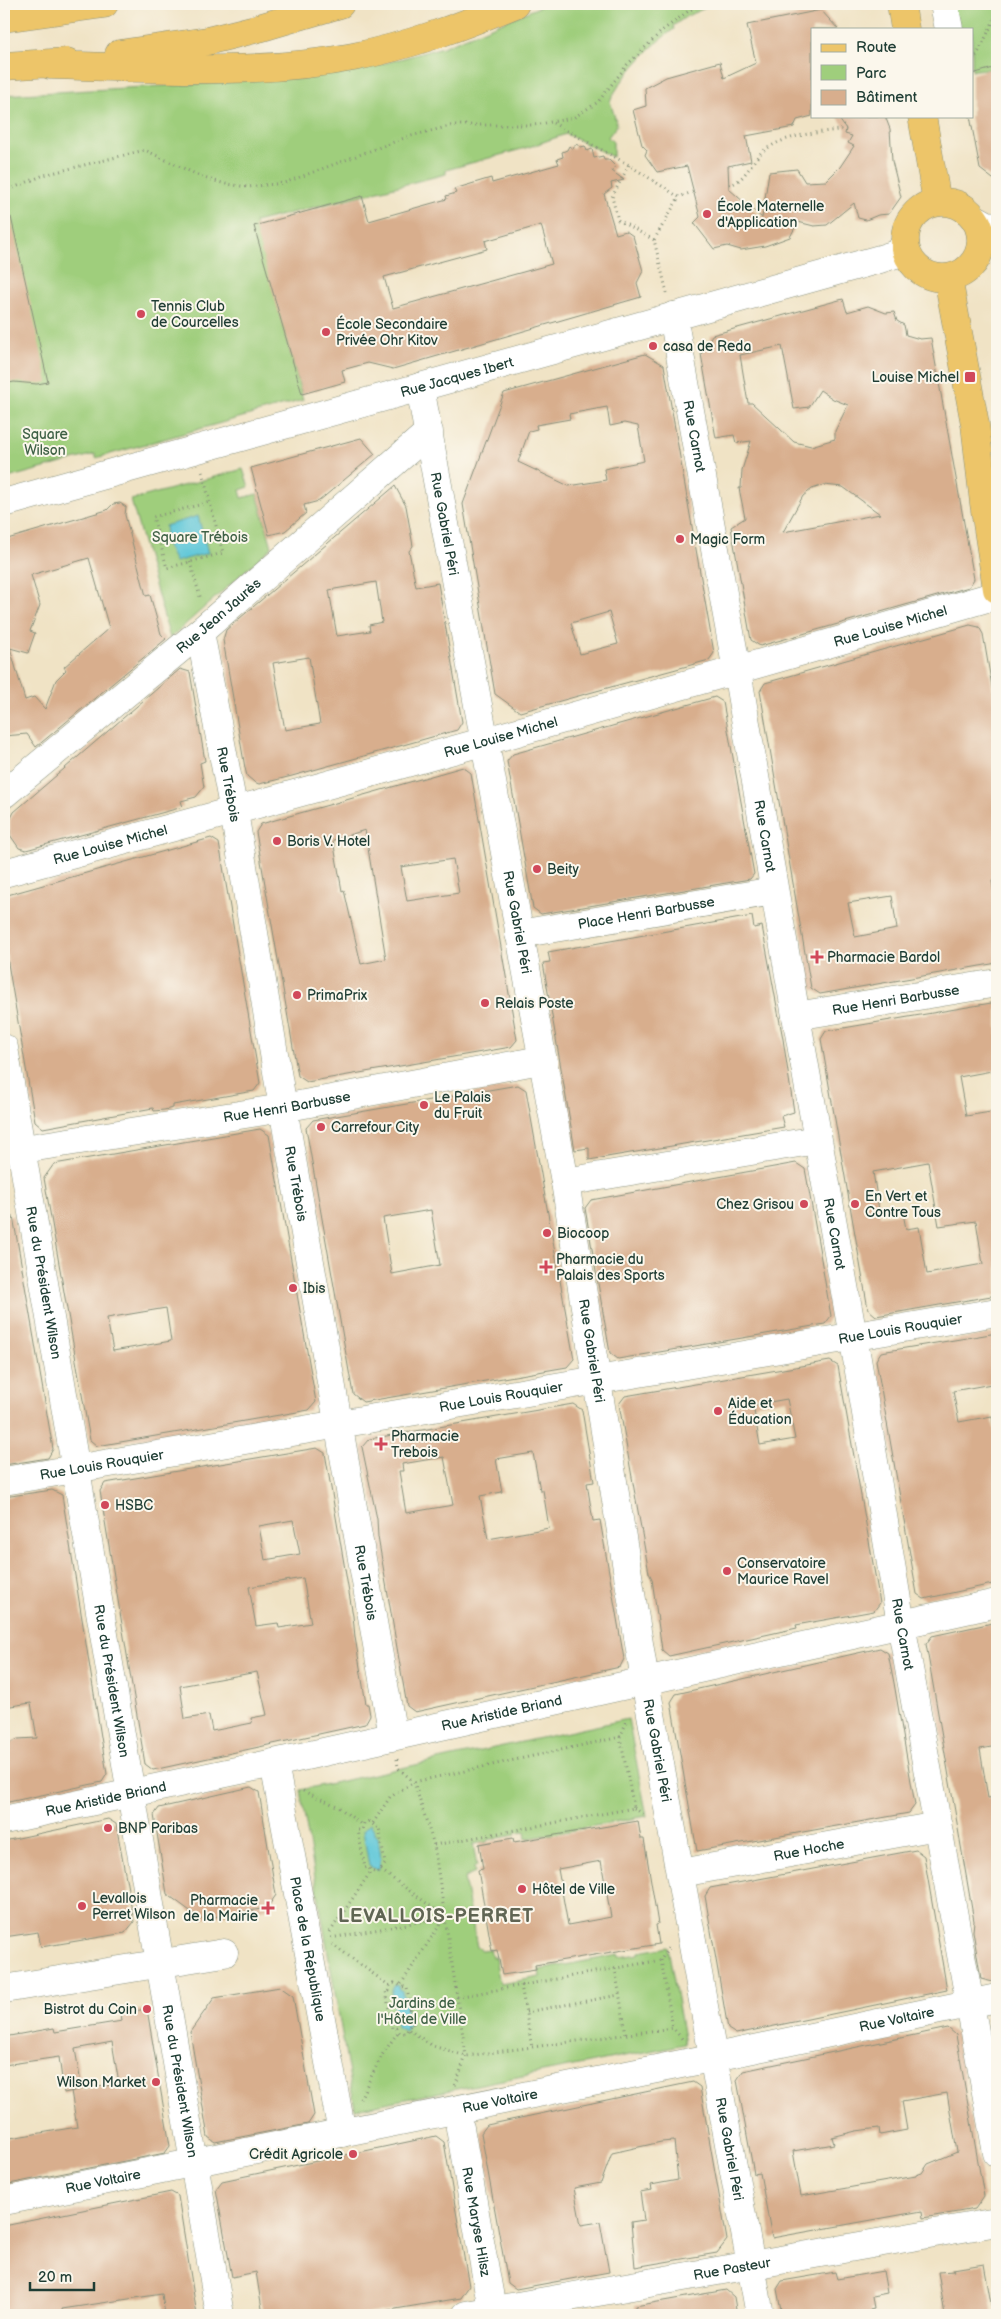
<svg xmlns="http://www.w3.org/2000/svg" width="1001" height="2319" viewBox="0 0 1001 2319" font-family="'Balsamiq Sans',sans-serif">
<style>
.green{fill:#9fce7c;stroke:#5f8658}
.water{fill:#5cc6d8;stroke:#3e8286}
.building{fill:#d8ae8d;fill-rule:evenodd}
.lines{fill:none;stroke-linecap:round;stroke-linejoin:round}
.minor-casing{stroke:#88907c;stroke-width:29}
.major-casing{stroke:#88907c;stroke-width:29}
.highway-casing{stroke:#88907c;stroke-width:29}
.path{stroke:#88907c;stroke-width:3;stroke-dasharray:1 4;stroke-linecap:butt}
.minor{stroke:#fff;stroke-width:28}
.major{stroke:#edc569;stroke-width:28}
.highway{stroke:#edc569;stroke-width:28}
.poi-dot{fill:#d1495b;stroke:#fbf7ec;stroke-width:2}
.labels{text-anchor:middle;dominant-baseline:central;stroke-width:4;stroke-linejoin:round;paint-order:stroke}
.poi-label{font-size:14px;fill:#1f3d34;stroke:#fbf7ec;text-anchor:start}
.street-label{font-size:14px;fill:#1f3d34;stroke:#fbf7ec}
.park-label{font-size:14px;fill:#3f6146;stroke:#fbf7ec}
.district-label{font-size:19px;font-weight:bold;letter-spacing:1px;fill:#606553;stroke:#fbf7ec}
</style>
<rect width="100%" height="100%" fill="#fbf7ec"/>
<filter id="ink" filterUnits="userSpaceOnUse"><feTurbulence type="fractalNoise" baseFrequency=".02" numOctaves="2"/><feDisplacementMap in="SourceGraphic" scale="10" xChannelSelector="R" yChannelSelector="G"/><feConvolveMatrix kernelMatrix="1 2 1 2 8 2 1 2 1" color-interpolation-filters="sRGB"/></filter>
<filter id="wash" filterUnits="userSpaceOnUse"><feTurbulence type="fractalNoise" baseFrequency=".0096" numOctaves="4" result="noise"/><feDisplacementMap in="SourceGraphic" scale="20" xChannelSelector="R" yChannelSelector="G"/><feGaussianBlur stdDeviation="1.12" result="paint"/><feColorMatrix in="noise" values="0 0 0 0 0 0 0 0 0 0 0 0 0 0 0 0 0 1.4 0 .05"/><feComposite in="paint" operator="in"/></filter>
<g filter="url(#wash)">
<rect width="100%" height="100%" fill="#f0e3c5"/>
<path class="green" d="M546,4H714L687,16L673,26L674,29C652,44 622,76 610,101L617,125L608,137L613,142V157L566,134L529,147L446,170V174L255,222L303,400L96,458L95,454L4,479V95L230,82L378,65L443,47Z
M951,4H997V67C988,71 981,68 972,71V29H955Z
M243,469L249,487L240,490L242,498L257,494L272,547L170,638L131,500Z
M628,1719L647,1816L526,1839L525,1831L515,1832V1835L487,1840V1842L473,1844L477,1866L474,1867L475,1873L464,1878L477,1947L482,1950L490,1949L492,1957H495L500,1984L540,1977L539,1970L618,1955L619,1957L639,1954V1952L668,1947L685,2044L355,2109L300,1790Z"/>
<path class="water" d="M198,516L208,553L175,562L167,546L165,526Z
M370,1824C378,1833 384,1859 378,1870L369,1866L363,1831Z
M395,1985L399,1986L400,1990H402L409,2024L405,2031L397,2027L391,1992Z"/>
<g id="blocks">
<path class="building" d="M821,10L838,29H812V116L797,120L794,127L746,136L751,161L728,166L729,189L762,218L769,172L797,169L805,182L826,181L840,167L854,146L848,143L852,136L845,134L846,129L837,116H885L890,129L892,161L901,197L889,214L878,215L866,220L858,218L854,203L827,225L814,226L798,222L790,237L765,246L741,250L727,246L714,249L694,223L700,217L687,166L657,172L645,155L647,150L642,145L633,110L646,106L645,88L666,77L720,62L724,78L756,63L747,25Z
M997,67V182L980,169L970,116H972V74Z
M576,144L581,147L585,146L587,151L592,149L594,158L603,156L604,160H609L615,166L612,171L624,180L611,183L612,188L604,194L616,234L626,231L633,236L643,271L637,283L641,297L393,369L368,363L342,370L345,382L302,394L254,226L362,196L369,221L447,199L446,196L456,193L454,189L491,178L492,183L559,164L557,159L563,157L562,152L567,150L569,146L573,149ZM541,225L552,264L393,308L384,277L487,249L485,241Z
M11,217L48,382L37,384L14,382L4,384V218Z
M843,299L847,312L868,306L886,313L894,312L897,321L904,325L906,335L920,339L931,338L974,579L969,587L760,646L751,640L731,527L745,518L739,488H741L742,470L751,441L736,443L734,435L716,438L701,354L712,335ZM782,346L794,409L809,407L820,390L833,399L848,405L835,431V439L811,446L794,442L752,403H748L740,355ZM824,485L843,487L880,514L783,532L803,496L812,489Z
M645,354L664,365L714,653L709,660L520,712L495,694L463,504L504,393ZM607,407L610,426L624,423L638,426L644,461L604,469L606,480L569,486L518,462L529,431L537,429L536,425L570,419L569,414ZM609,612L618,644L580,654L571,623Z
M361,438L375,454L319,501L304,505L306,513L285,531L269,535L251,468Z
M395,486L406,506L413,546L409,551L416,587L438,583L462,722L457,730L292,776L259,784L254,782L247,776L245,768L223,640L226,630ZM376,582L382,622L369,625L370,631L337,636L329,590ZM309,657L320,724L285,730L273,663Z
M120,503L126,507L125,515L146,596L150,595L161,634L166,639L36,747L27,734L4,736V540L107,510L113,504ZM89,558L109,628L64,667L66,670L56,680L45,709L34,697L25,700L10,648L28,653L35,633L30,631L40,605L31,575Z
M970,625L979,627L983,634L997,716V880L992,881L997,915V963L820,994L811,988L760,691L765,683ZM892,896L897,929L855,937L848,903Z
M180,669L190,672L205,761L200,763L204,787L196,797L181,801L183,807L26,850L19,848L10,835V820L14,812Z
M715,697L723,702L754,874L750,879L541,914L533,908L507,761L513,754Z
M463,767L471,773L517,1040L511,1047L307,1082L298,1076L256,832L261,824ZM365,830L386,959L361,964L344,890L342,891L333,840ZM453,859L459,893L407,901L401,867Z
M211,838L219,843L260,1083L254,1091L173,1105V1108L164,1110L154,1111L153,1108L43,1128L35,1121L4,940V896Z
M752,916L754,928L762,926L783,1039L794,1112L781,1116L784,1127L589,1160V1148L575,1150L543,963L550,962L548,952Z
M997,1002V1070L959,1077L966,1116L997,1111V1295L876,1316L868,1309L821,1039L826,1031ZM928,1162L939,1226L976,1221L983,1264L927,1274L919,1227L906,1229L903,1213L880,1216L873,1172Z
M518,1085L526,1090L574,1359L567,1367L363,1402L353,1394L306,1128L313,1120ZM431,1210L440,1265L392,1274L383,1218Z
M260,1129L269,1135L316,1402L309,1410L97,1446L90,1440L44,1178L54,1164ZM166,1308L171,1341L113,1351L107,1318Z
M796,1163L805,1169L808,1185L831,1316L825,1324L618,1359L610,1353L585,1208L591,1200Z
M13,1216L53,1449L48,1458L4,1465V1217Z
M997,1333V1383L953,1391L959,1422L992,1416L997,1448V1583L924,1599L917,1594L876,1360L881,1352Z
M830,1361L838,1366L880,1603L874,1611L796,1625L797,1628L669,1656L662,1650L652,1579L649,1573L619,1404L625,1396ZM787,1399L795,1439L760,1445L753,1405Z
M573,1404L582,1410L594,1482L587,1483L593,1521L600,1520L624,1659L620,1667L415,1712L407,1706L378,1537L377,1519L362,1447L369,1439ZM533,1453L540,1490H543L549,1528L488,1539L480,1496L502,1492L496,1459ZM444,1457L453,1505L406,1513L399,1471H403L402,1464Z
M317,1448L325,1453L353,1616L355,1637L366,1704H368L370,1715L365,1724L153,1770L145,1764L100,1491L105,1483ZM293,1520L300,1554L265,1560L259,1526ZM303,1578L311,1623L279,1628L278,1623L256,1626L249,1587ZM257,1672L267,1715L251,1718L252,1723L212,1731L209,1715L185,1719L180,1686Z
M52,1490L62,1495L107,1774L102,1782L4,1803V1746L18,1739L37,1738L31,1703L4,1707V1497Z
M997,1622V1746L980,1749L988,1798L997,1797V1983L981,1979L973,1931L974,1921L926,1644L932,1636Z
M880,1648L888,1653L894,1683L915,1805L909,1813L697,1851L671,1702L676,1694Z
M251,1787L259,1792L276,1895L267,1908L201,1919L167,1894L154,1815L159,1808Z
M108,1819L116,1824L134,1922L125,1933L41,1947L38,1932L4,1937V1841Z
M638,1821L641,1839H644L658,1924L656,1925L659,1944L535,1965L536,1970L502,1975L497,1950L492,1951L478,1870L483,1869L479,1844L513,1838L514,1842ZM601,1861L611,1917L568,1925L558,1869Z
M916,1850L924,1856L947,1990L736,2034L728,2029L705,1896L710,1888Z
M280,1987L293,1996L314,2115L308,2124L215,2142L208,2137L190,2032L214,1998Z
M147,2009L170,2146L165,2153L4,2185V2139L77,2127L71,2091L119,2084L112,2042L75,2049L82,2089L64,2093L59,2057L4,2065V2037L54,2028L55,2032L122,2021L121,2013Z
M948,2028L956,2035L984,2196L975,2209L923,2218L922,2211L772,2238L760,2173L754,2174L737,2080L743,2071ZM947,2093L957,2152L928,2164L922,2173L916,2175V2176L801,2196L793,2151L834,2144L832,2137L856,2131L879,2128L880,2135L907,2130L902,2101Z
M693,2082L700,2087L727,2240L717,2253L635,2267L631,2222L644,2220L640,2192L652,2190L651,2185L678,2180L674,2141L661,2142L612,2153L601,2183L574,2188L581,2225L600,2222L609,2272L516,2289L508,2283L481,2133L487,2125Z
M436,2136L444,2142L469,2286L461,2298L360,2315H263L256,2272L232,2277L216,2189L222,2181Z
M171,2192L178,2196L197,2315H165L162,2294L62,2309L63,2315H4V2226Z
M984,2264L993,2315H945L938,2272L954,2271L953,2269Z
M883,2271L887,2293L872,2296L874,2309L870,2310L871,2315H782L777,2289L782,2281L835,2272L837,2279Z
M726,2290L734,2297L737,2315H636L635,2306Z"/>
</g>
</g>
<g filter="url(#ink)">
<use href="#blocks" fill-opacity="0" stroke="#88907c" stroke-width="1"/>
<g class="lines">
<defs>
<g id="minor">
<path d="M944,4L949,29"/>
<path d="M976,219L987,225L997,226"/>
<path id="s1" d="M673,316L737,671L796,1016L857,1359L901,1624L997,2153"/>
<path id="s2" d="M420,387L565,1182L645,1681L760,2315"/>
<path id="s3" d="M4,503L880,259L899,253L905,243"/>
<path id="s4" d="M200,632L234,812L283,1108L393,1736"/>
<path id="s5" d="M4,794L200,632L429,432"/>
<path id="s6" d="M4,873C336,784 667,691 997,595"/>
<path id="s7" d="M519,934L774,891"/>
<path id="s8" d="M796,1016L997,983"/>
<path id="s9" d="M4,1048L220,2315"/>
<path id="s10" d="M36,1147L283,1108L535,1061"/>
<path d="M565,1182L817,1140"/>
<path id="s11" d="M4,1481L997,1312"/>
<path id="s12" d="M274,1763L342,2133"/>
<path id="s13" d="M4,1820L274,1763L997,1603"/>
<path id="s14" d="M681,1873L937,1826"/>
<path d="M4,1989L224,1953"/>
<path id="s15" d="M460,2128L493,2315"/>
<path id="s16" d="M4,2201L696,2061L997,1998"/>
<path id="s17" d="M466,2315L997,2222"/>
</g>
<path id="major" d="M901,4L905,29
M922,116L937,202
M905 240a38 38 0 1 1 76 0a38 38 0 1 1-76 0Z
M948,278L975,424L984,503L997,589"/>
<path id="highway" d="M4,18L104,4
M119,54L207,41L259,28L340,4
M50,65C149,68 255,76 353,57C409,46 462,26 515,4
M4,66L67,62"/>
</defs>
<use href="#minor" class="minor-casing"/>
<use href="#major" class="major-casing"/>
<use href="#highway" class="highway-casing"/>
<path class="path" d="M990,4L997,8
M972,59L977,55L997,14
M886,118L890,116
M553,123L629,165L679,197L695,191
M629,165L612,197L618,220L654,240
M729,185C744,182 750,164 761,153C783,134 818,133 846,129
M4,192L44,175L145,150L204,178L226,184L248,187L284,183L407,137L454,125H534L573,118L598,102L627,65L663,30L690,10L704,4
M667,293L654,240L679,197
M202,472L204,479L223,553L167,568L153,517L210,502
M190,562L201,600
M620,1737L627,1721
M397,1759L398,1768L414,1782L434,1845L466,2056L455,2086
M303,1791L337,1806L362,1825
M634,1808L645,1815
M369,1821L376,1827H379L385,1864L377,1873L371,1871L368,1867L365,1868L358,1830H362L364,1823Z
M373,1823L390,1797L414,1782L620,1737L634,1808L434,1845
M381,1870L444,1916
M330,1932L371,1871
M331,1938L445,1917
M332,1944L390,1986
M661,1960L673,2028
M615,1968L626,2034
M394,1983L407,1988L413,2025H410L406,2033H400L396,2028H392L386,1991H389L390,1986Z
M401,1984L445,1917
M521,1985L532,2048
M457,1997L661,1960L668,1948
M526,2012L619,1995
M409,2030L433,2046L466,2056L673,2028L683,2040
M360,2099L382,2055L398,2032"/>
<use href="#minor" class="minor"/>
<use href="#major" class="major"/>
<use href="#highway" class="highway"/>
</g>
</g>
<g class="poi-dot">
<circle cx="707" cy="214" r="5"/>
<circle cx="141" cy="314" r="5"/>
<circle cx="326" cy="332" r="5"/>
<circle cx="653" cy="346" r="5"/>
<rect x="964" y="371" width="12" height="12" rx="2.5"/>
<circle cx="680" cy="539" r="5"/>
<circle cx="277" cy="841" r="5"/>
<circle cx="537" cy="869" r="5"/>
<path d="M814.5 949.5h5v5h5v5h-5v5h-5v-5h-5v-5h5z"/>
<circle cx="297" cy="995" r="5"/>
<circle cx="485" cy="1003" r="5"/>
<circle cx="424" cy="1105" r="5"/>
<circle cx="321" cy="1127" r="5"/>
<circle cx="804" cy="1204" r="5"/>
<circle cx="855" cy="1204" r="5"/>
<circle cx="547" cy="1233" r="5"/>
<path d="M543.5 1259.5h5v5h5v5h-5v5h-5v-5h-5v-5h5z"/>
<circle cx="293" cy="1288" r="5"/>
<circle cx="718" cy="1411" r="5"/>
<path d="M378.5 1436.5h5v5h5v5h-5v5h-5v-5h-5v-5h5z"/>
<circle cx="105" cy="1505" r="5"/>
<circle cx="727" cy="1571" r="5"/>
<circle cx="108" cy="1828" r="5"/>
<circle cx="522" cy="1889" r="5"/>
<circle cx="82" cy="1906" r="5"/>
<path d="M265.5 1900.5h5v5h5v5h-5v5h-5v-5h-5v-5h5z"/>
<circle cx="147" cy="2009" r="5"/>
<circle cx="156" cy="2082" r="5"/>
<circle cx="353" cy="2154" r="5"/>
</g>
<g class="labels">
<g class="poi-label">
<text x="717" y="206">École Maternelle<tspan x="717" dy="16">d'Application</tspan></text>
<text x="151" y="306">Tennis Club<tspan x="151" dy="16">de Courcelles</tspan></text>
<text x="336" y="324">École Secondaire<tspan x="336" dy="16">Privée Ohr Kitov</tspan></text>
<text x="663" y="346">casa de Reda</text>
<text x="959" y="377" text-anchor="end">Louise Michel</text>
<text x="690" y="539">Magic Form</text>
<text x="287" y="841">Boris V. Hotel</text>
<text x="547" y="869">Beity</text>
<text x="827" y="957">Pharmacie Bardol</text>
<text x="307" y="995">PrimaPrix</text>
<text x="495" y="1003">Relais Poste</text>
<text x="434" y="1097">Le Palais<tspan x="434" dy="16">du Fruit</tspan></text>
<text x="331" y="1127">Carrefour City</text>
<text x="865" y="1196">En Vert et<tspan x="865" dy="16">Contre Tous</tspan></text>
<text x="794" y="1204" text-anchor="end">Chez Grisou</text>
<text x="557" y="1233">Biocoop</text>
<text x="556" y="1259">Pharmacie du<tspan x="556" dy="16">Palais des Sports</tspan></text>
<text x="303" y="1288">Ibis</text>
<text x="728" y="1403">Aide et<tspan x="728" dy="16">Éducation</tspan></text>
<text x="391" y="1436">Pharmacie<tspan x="391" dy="16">Trebois</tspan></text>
<text x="115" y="1505">HSBC</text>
<text x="737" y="1563">Conservatoire<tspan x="737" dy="16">Maurice Ravel</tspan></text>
<text x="118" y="1828">BNP Paribas</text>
<text x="532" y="1889">Hôtel de Ville</text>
<text x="92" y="1898">Levallois<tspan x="92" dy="16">Perret Wilson</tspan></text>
<text x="258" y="1900" text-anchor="end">Pharmacie<tspan x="258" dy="16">de la Mairie</tspan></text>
<text x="137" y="2009" text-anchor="end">Bistrot du Coin</text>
<text x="146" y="2082" text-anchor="end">Wilson Market</text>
<text x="343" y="2154" text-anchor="end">Crédit Agricole</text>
</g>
<g class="street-label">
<text stroke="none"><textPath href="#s3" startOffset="470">Rue Jacques Ibert</textPath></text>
<text stroke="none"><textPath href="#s1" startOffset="122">Rue Carnot</textPath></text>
<text stroke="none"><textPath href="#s2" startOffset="139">Rue Gabriel Péri</textPath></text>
<text stroke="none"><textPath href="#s5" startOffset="279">Rue Jean Jaurès</textPath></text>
<text stroke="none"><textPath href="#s6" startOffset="920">Rue Louise Michel</textPath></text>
<text stroke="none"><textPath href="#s6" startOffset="515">Rue Louise Michel</textPath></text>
<text stroke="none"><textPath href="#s4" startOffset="155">Rue Trébois</textPath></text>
<text stroke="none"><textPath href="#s1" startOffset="528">Rue Carnot</textPath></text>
<text stroke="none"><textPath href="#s6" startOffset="110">Rue Louise Michel</textPath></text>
<text stroke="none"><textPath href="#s7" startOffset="129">Place Henri Barbusse</textPath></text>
<text stroke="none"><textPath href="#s2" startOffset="544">Rue Gabriel Péri</textPath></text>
<text stroke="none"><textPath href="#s8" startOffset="101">Rue Henri Barbusse</textPath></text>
<text stroke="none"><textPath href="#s10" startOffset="254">Rue Henri Barbusse</textPath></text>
<text stroke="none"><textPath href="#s4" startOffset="560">Rue Trébois</textPath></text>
<text stroke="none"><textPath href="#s1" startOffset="932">Rue Carnot</textPath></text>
<text stroke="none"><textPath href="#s9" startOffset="238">Rue du Président Wilson</textPath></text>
<text stroke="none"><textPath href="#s11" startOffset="909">Rue Louis Rouquier</textPath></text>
<text stroke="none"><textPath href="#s2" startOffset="979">Rue Gabriel Péri</textPath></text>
<text stroke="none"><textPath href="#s11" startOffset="504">Rue Louis Rouquier</textPath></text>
<text stroke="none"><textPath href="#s11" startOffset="99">Rue Louis Rouquier</textPath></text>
<text stroke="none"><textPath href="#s4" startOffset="965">Rue Trébois</textPath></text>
<text stroke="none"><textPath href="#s1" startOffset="1338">Rue Carnot</textPath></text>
<text stroke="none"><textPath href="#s9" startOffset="642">Rue du Président Wilson</textPath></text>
<text stroke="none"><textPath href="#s13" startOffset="509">Rue Aristide Briand</textPath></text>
<text stroke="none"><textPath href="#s2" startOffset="1384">Rue Gabriel Péri</textPath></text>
<text stroke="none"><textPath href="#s13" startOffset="104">Rue Aristide Briand</textPath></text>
<text stroke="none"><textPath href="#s14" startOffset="130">Rue Hoche</textPath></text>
<text stroke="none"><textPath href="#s12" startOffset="189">Place de la République</textPath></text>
<text stroke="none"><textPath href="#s16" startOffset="911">Rue Voltaire</textPath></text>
<text stroke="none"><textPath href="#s9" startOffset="1048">Rue du Président Wilson</textPath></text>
<text stroke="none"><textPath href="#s16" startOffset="506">Rue Voltaire</textPath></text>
<text stroke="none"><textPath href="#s2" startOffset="1789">Rue Gabriel Péri</textPath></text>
<text stroke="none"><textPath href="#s16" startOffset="101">Rue Voltaire</textPath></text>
<text stroke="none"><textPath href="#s15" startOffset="95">Rue Maryse Hilsz</textPath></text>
<text stroke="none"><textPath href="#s17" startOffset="270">Rue Pasteur</textPath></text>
</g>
<g class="park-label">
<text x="45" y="434">Square<tspan x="45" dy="16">Wilson</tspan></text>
<text x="200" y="537">Square Trébois</text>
<text x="422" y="2003">Jardins de<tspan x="422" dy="16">l'Hôtel de Ville</tspan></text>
</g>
<g class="district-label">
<text x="436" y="1916">LEVALLOIS-PERRET</text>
</g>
</g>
<rect width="1001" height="2319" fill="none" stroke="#fbf7ec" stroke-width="20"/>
<rect x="811" y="28" width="162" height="90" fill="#fbf7ec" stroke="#a3ada2"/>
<rect x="821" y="44" width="25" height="8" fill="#edc569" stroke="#a3ada2"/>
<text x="856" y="52" font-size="15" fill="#1f3d34">Route</text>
<rect x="821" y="65" width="25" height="15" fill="#9fce7c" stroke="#a3ada2"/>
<text x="856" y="78" font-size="15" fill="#1f3d34">Parc</text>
<rect x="821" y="90" width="25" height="15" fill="#d8ae8d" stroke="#a3ada2"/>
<text x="856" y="102" font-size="15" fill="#1f3d34">Bâtiment</text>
<path d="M30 2282v8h64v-8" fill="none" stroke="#1f3d34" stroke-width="2.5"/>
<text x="38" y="2282" font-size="15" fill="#1f3d34" stroke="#fbf7ec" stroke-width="4" paint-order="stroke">20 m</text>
</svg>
